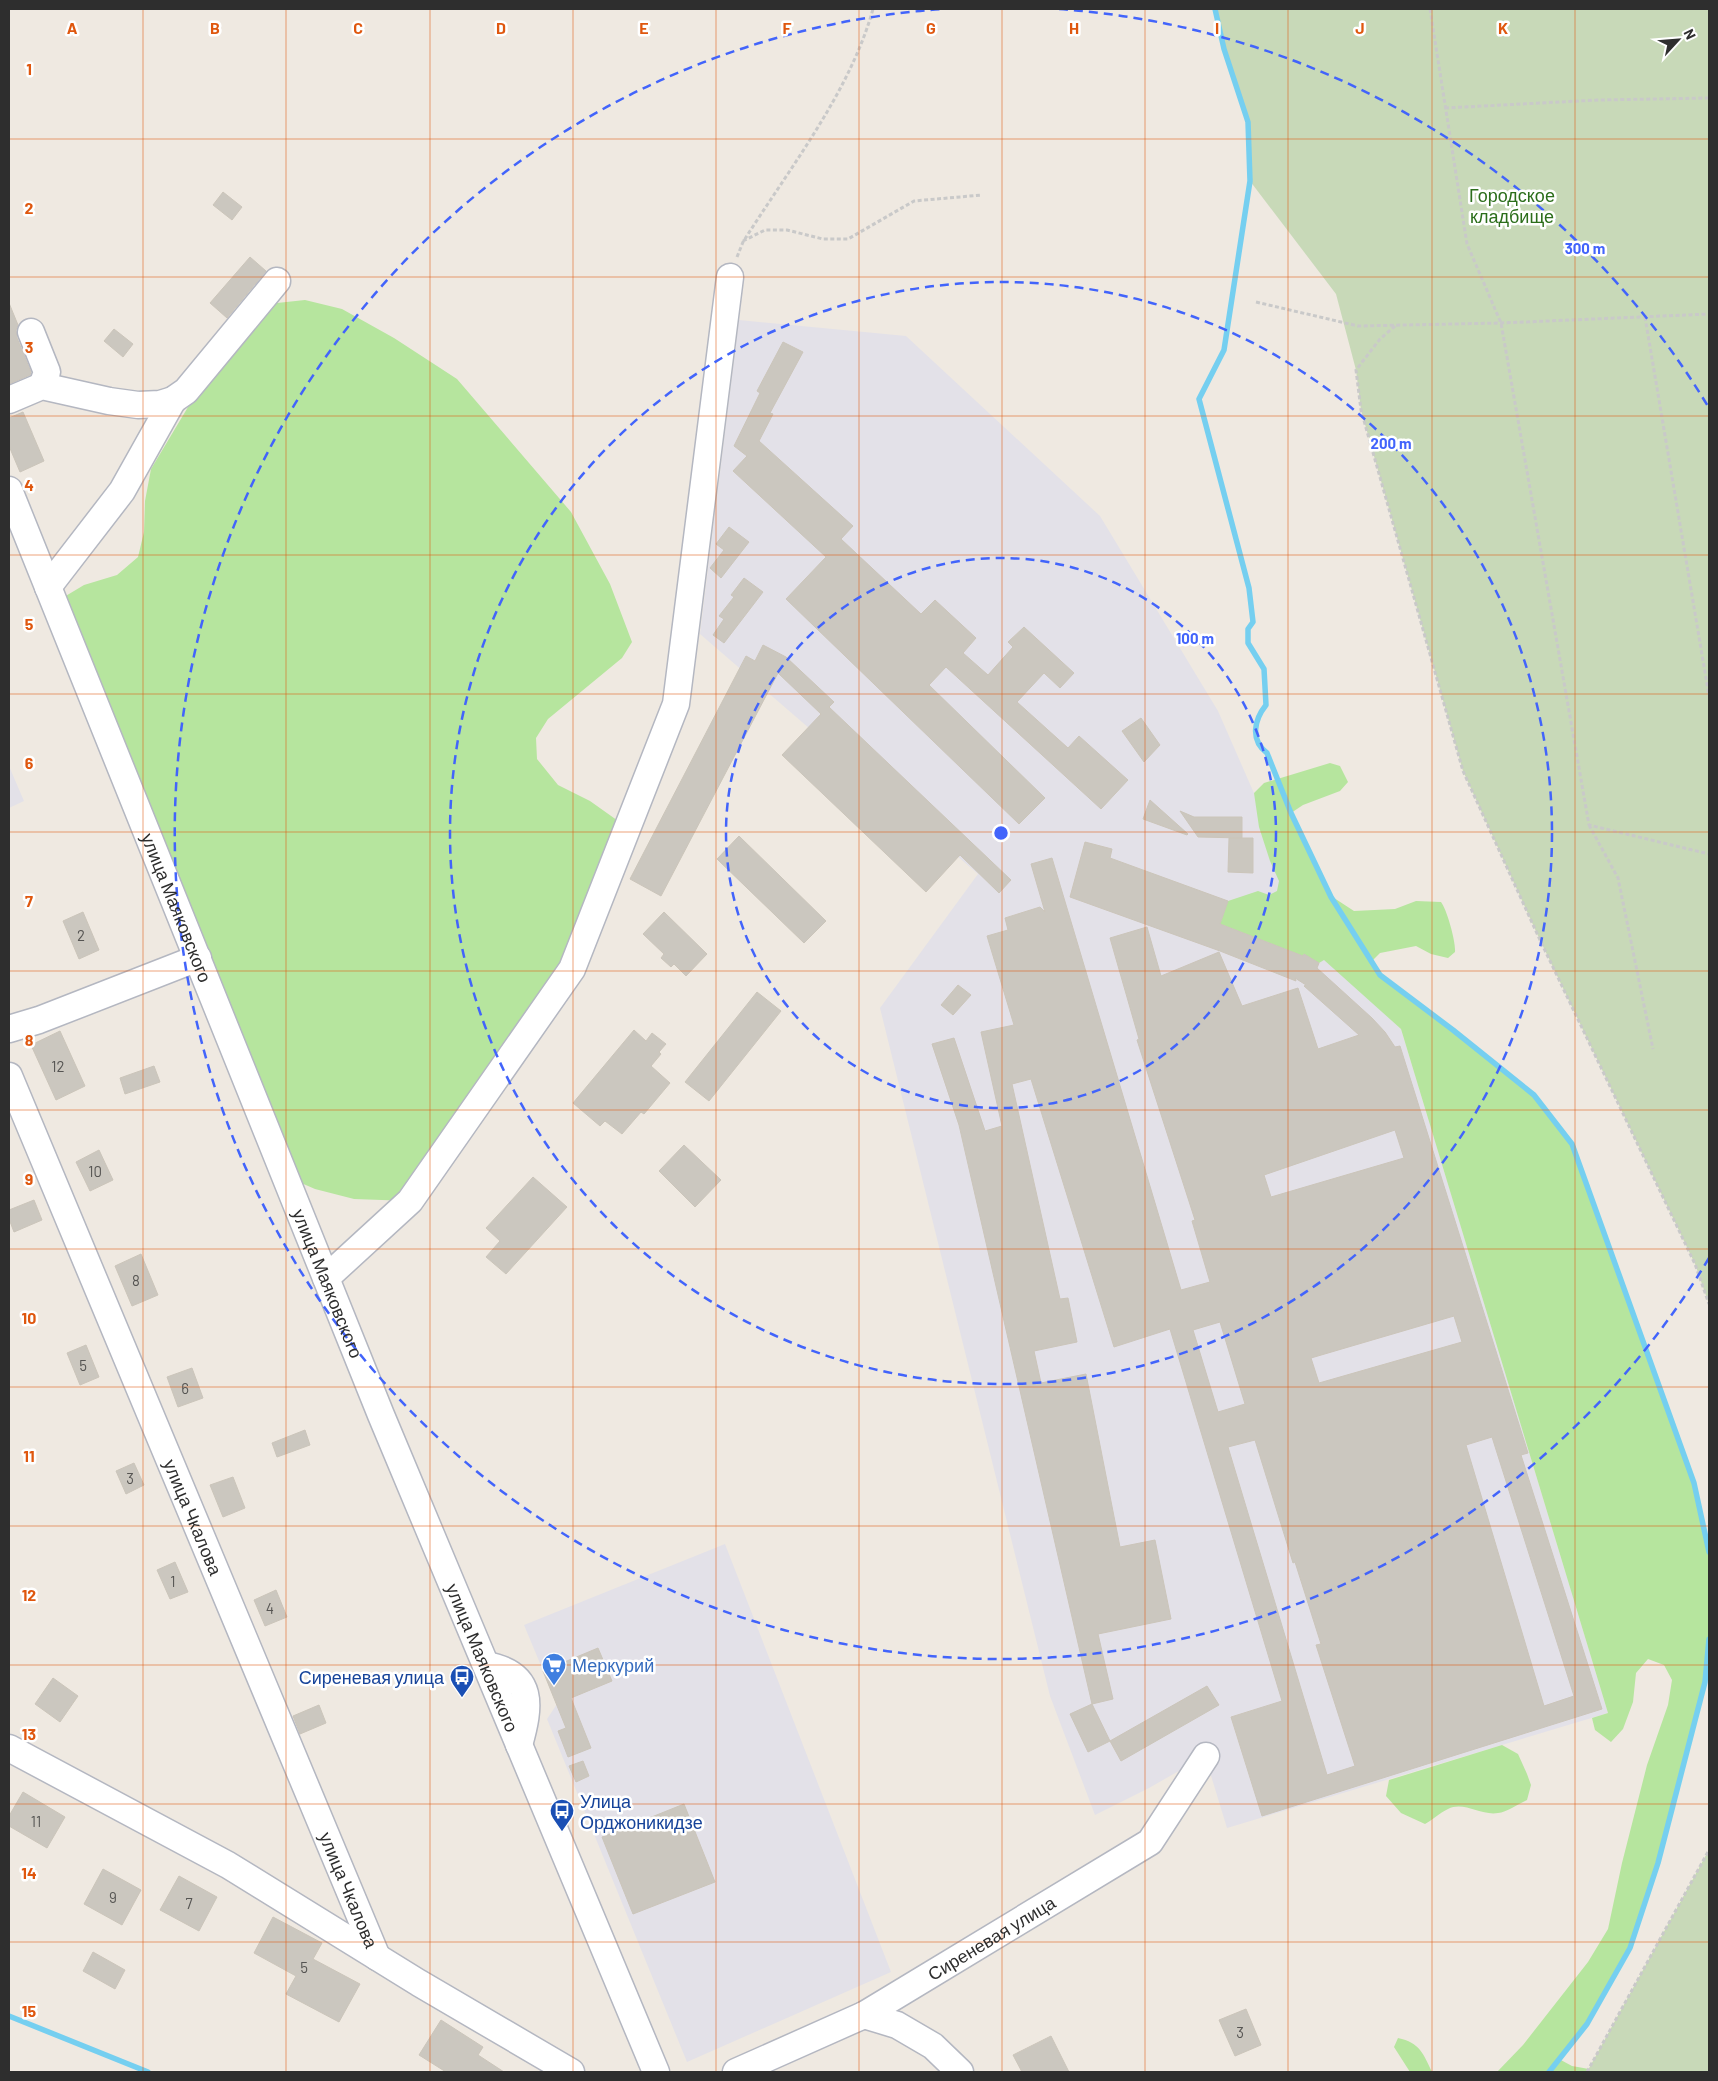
<svg xmlns="http://www.w3.org/2000/svg" width="1718" height="2081" viewBox="0 0 1718 2081" font-family="Barlow,sans-serif">
<style>
.industrial{fill:#e3e1e8}
.green{fill:#b6e59e}
.cemetery{fill:#c8d9b8}
.lines{fill:none;stroke-linecap:round;stroke-linejoin:round}
.stream{stroke:#75cff0;stroke-width:5.5}
.building{fill:#cbc7bf;stroke:#cbc5ba;fill-rule:evenodd}
.minor-casing{stroke:#b4b7c1;stroke-width:29}
.path{stroke:#c9c9c9;stroke-width:3;stroke-dasharray:4 2.5;stroke-linecap:butt}
.minor{stroke:#fff;stroke-width:26}
.grid{fill:none;stroke:#df570e;stroke-width:1;stroke-opacity:0.55}
.ring{fill:none;stroke:#4264fb;stroke-width:2.5;stroke-dasharray:9 6}
.labels{text-anchor:middle;dominant-baseline:central;stroke-width:5;stroke-linejoin:round;paint-order:stroke}
.number-label{font-size:15px;fill:#555452}
.park-label{font-size:18px;fill:#2c6e1b;stroke:#fff}
.street-label{font-size:18px;fill:#2e2e2e;stroke:#fff}
.shop-label{font-size:18px;fill:#366cbe;stroke:#fff;text-anchor:start}
.transit-label{font-size:18px;fill:#164399;stroke:#fff;text-anchor:end}
.grid-label{font-size:16px;text-anchor:middle;font-weight:bold;fill:#df570e;stroke:#fff;stroke-width:5;stroke-linejoin:round;paint-order:stroke}
.centre{fill:#4264fb;stroke:#fff;stroke-width:2.5}
.ring-label{font-size:15px;text-anchor:middle;font-weight:bold;fill:#4264fb;stroke:#fff;stroke-width:5;stroke-linejoin:round;paint-order:stroke}
</style>
<rect width="100%" height="100%" fill="#efe9e1"/>
<path class="industrial" d="M739,320L906,336L1100,516L1218,711L1321,946L1401,1029L1608,1713L1227,1828L1205,1756L1149,1788L1095,1815L1050,1696L880,1008L978,874L700,634Z
M9,766L24,801L9,808Z
M725,1544L891,1972L687,2062L547,1719L557,1704L524,1625Z"/>
<path class="green" d="M305,300L342,309L394,338L457,379L571,512L610,584L632,642L622,658L548,719L536,738L537,759L558,785L590,801L628,828L572,969L410,1201L354,1199L315,1189L285,1176L54,603L84,585L117,575L138,557L144,532L145,501L151,469L197,392L277,303Z
M1330,763L1340,766L1348,782L1340,791L1303,805L1291,813L1331,896L1354,911L1395,909L1416,901L1441,902C1447,910 1456,942 1455,952L1448,958L1431,954L1416,946L1380,953L1372,961L1380,975L1453,1030L1534,1095L1572,1144L1694,1483L1709,1552V1639L1705,1682L1658,1863L1630,1948L1587,2024L1559,2059L1572,2066L1589,2069L1709,1850V2072H1497L1523,2045L1588,1962L1608,1929L1622,1863L1647,1765L1668,1705L1672,1680L1664,1665L1648,1659L1636,1673L1633,1702L1623,1729L1611,1742L1595,1730L1592,1718L1608,1713L1401,1029L1324,960L1319,963L1304,954L1303,956L1220,924L1228,901L1258,891L1269,895L1277,891L1279,881L1270,861L1259,827L1254,793L1264,783Z
M1502,1745L1518,1754L1527,1774L1531,1785L1527,1800C1518,1804 1507,1812 1498,1813C1481,1816 1464,1801 1448,1809C1439,1813 1433,1820 1425,1824L1401,1813L1386,1796L1389,1780Z
M1398,2038C1420,2043 1423,2053 1432,2072H1410L1394,2047Z"/>
<path class="cemetery" d="M1215,9H1709V1304L1695,1264L1540,940L1463,771L1361,410L1356,370L1336,294L1250,181L1248,122L1224,49Z
M1709,1850V2072H1587L1700,1867Z"/>
<g class="lines">
<path class="stream" d="M1215,9L1224,49L1248,122L1250,181L1224,350L1199,399L1249,588L1253,622L1248,629V643L1264,669L1266,705C1254,720 1250,740 1267,753L1291,813L1331,897L1380,975L1453,1030L1534,1095L1572,1144L1694,1483L1709,1552
M9,2016L148,2072
M1549,2072L1587,2024L1630,1948L1658,1863L1705,1682L1709,1639"/>
</g>
<path class="building" d="M223,192L242,207L232,220L213,205Z
M250,257L266,271L227,318L210,303Z
M9,303L18,325L16,330L17,338L31,372L30,375L9,384Z
M114,329L133,344L123,357L104,341Z
M783,342L803,352L770,413L773,414L759,441L853,526L841,539L921,614L935,600L976,638L963,653L988,675L1013,647L1008,642L1024,627L1074,673L1060,688L1044,673L1017,702L1068,748L1079,736L1128,780L1101,809L946,667L929,685L1045,798L1019,824L786,599L826,557L733,471L747,456L734,446L760,393L757,391Z
M23,412L44,461L20,472L9,446V418Z
M729,527L749,542L721,578L710,568L724,550L716,544Z
M744,578L763,592L724,643L713,635L724,619L719,616L734,597L731,595Z
M763,645L786,657L834,702L829,707L1011,880L999,893L960,855L926,892L782,755L821,714L778,673L661,896L630,879L746,656L755,661Z
M1141,718L1160,745L1144,762L1122,731Z
M1150,800L1188,834L1187,835L1143,819Z
M1180,811L1194,817H1242V838L1198,837Z
M739,836L826,921L804,943L717,859Z
M1229,838H1253V873L1228,872Z
M1085,842L1112,849L1110,858L1228,901L1220,924L1303,956L1304,954L1319,963L1317,968L1372,1018L1385,1032L1395,1047L1400,1046L1528,1453L1521,1455L1602,1709L1262,1816L1231,1717L1282,1701L1170,1329L1114,1347L1031,1079L1012,1084L1060,1299L1068,1298L1077,1342L1034,1351L1041,1383L1086,1374L1120,1547L1155,1540L1171,1619L1098,1634L1113,1699L1092,1704L959,1125L932,1044L954,1038L985,1131L1002,1126L981,1032L1014,1025L987,936L1008,930L1005,918L1040,907L1045,912L1031,864L1052,858L1181,1290L1210,1282L1192,1221L1195,1220L1137,1040L1139,1039L1110,938L1147,927L1161,976L1219,952L1242,1006L1298,988L1318,1049L1359,1035L1304,986L1306,985L1295,978L1296,981L1220,951L1070,897ZM1395,1130L1404,1158L1271,1197L1264,1175ZM1454,1316L1462,1342L1319,1383L1311,1358ZM1220,1322L1245,1404L1218,1412L1193,1330ZM1492,1437L1574,1696L1544,1706L1466,1445ZM1255,1440L1293,1563L1295,1562L1321,1644L1316,1645L1355,1766L1327,1775L1228,1447Z
M83,912L99,950L79,959L63,921Z
M664,912L707,954L686,976L674,964L671,967L661,958L664,954L643,934Z
M958,985L971,995L953,1015L941,1005Z
M757,992L781,1011L709,1101L685,1082Z
M634,1030L646,1041L652,1033L666,1044L659,1052L661,1054L651,1066L670,1083L644,1114L641,1112L622,1134L605,1121L600,1126L573,1103Z
M60,1031L85,1086L56,1100L31,1045Z
M154,1066L160,1082L125,1094L120,1078Z
M684,1145L721,1180L695,1207L659,1171Z
M99,1150L113,1180L90,1191L76,1162Z
M533,1177L567,1207L506,1274L486,1257L500,1241L486,1228Z
M34,1200L42,1220L14,1232L9,1219V1210Z
M141,1254L158,1295L132,1306L115,1266Z
M86,1345L99,1377L80,1385L67,1353Z
M192,1368L203,1398L178,1407L167,1377Z
M305,1430L310,1445L277,1457L272,1443Z
M134,1463L144,1485L126,1494L116,1471Z
M233,1477L245,1508L223,1517L210,1485Z
M175,1562L188,1592L170,1599L157,1570Z
M276,1590L287,1617L265,1626L254,1600Z
M598,1648L612,1681L571,1698L591,1748L568,1757L558,1731L566,1728L543,1671Z
M53,1678L78,1696L60,1722L35,1704Z
M1207,1686L1219,1705L1121,1761L1110,1741Z
M1092,1704L1110,1741L1088,1752L1070,1714Z
M319,1705L326,1723L300,1734L293,1716Z
M583,1761L589,1776L576,1782L569,1766Z
M23,1792L65,1817L47,1848L9,1826V1816Z
M684,1804L715,1882L633,1914L602,1837Z
M103,1869L141,1890L122,1925L84,1904Z
M179,1876L217,1897L199,1931L160,1910Z
M273,1917L322,1943L313,1959L360,1984L339,2022L286,1994L296,1976L254,1953Z
M93,1952L125,1970L115,1989L83,1971Z
M1246,2009L1261,2045L1235,2056L1219,2020Z
M441,2020L483,2047L478,2055L504,2072H446L419,2055Z
M1051,2036L1069,2072H1022L1013,2055Z"/>
<g class="lines">
<defs>
<g id="minor">
<path d="M31,332L47,372L42,386"/>
<path d="M9,400L42,386L109,401L138,405L160,404L173,400L186,391L277,281"/>
<path id="s1" d="M9,490L381,1415L656,2072"/>
<path d="M48,587L122,491L173,400"/>
<path d="M9,1029L39,1020L198,958"/>
<path id="s2" d="M9,1076L377,1957"/>
<path d="M326,1278L410,1201L572,969L676,704L730,277"/>
<path d="M486,1665C535,1674 530,1706 519,1745"/>
<path d="M9,1748L228,1865L419,1983L571,2072"/>
<path d="M864,2015L897,2025L933,2046L960,2072"/>
<path id="s3" d="M736,2072L864,2015L1150,1842L1206,1756"/>
</g>
</defs>
<use href="#minor" class="minor-casing"/>
<path class="path" d="M1430,9L1467,244L1501,323L1589,825L1709,854
M1445,108L1598,100L1709,98
M743,241L765,230H787L823,239H848L914,201L982,195
M737,257L743,242C789,169 850,92 873,9
M1256,302L1358,326L1501,323L1709,314
M1645,317L1709,696
M1395,326L1380,339L1356,370L1361,410L1463,771L1540,940L1695,1264L1709,1304
M1589,825L1618,878L1653,1049
M1587,2072L1709,1850"/>
<use href="#minor" class="minor"/>
</g>
<path class="grid" d="M143,9V2072M286,9V2072M430,9V2072M573,9V2072M716,9V2072M859,9V2072M1002,9V2072M1145,9V2072M1288,9V2072M1432,9V2072M1575,9V2072M9,139H1709M9,277H1709M9,416H1709M9,555H1709M9,694H1709M9,832H1709M9,971H1709M9,1110H1709M9,1249H1709M9,1387H1709M9,1526H1709M9,1665H1709M9,1804H1709M9,1942H1709"/>
<g class="ring">
<circle cx="1001" cy="833" r="275"/>
<circle cx="1001" cy="833" r="551"/>
<path d="M1709 1258A826 826 0 1 1 943 9M1059 9A826 826 0 0 1 1709 408"/>
</g>
<defs>
<symbol id="supermarket-pin" viewBox="-11 -11 22 30"><path d="M0 17L-7.5 6A9.5 9.5 0 1 1 7.5 6Z" fill="#3f7fe0" stroke="#fff"/><path d="M-6-5.5h2.5l.6 2H6L4.5 2H-2.5L-4.4-4H-6ZM-1.5 3.2a1.3 1.3 0 1 0 .1 0ZM3 3.2a1.3 1.3 0 1 0 .1 0Z" fill="#fff"/></symbol>
<symbol id="bus-pin" viewBox="-11 -11 22 30"><path d="M0 17L-7.5 6A9.5 9.5 0 1 1 7.5 6Z" fill="#1a4fb4" stroke="#fff"/><path d="M-5-6H5V4H4V6H2V4H-2V6H-4V4H-5ZM-3.5-4V0h7V-4ZM-3.5 1.2v1.5H-2V1.2ZM2 1.2v1.5H3.5V1.2Z" fill="#fff"/></symbol>
</defs>
<g fill-rule="evenodd">
<use href="#supermarket-pin" x="540" y="1651" width="28" height="38"/>
<use href="#bus-pin" x="448" y="1663" width="28" height="38"/>
<use href="#bus-pin" x="548" y="1797" width="28" height="38"/>
</g>
<g class="labels">
<g class="number-label">
<text x="81" y="935">2</text>
<text x="58" y="1066">12</text>
<text x="95" y="1171">10</text>
<text x="136" y="1280">8</text>
<text x="83" y="1365">5</text>
<text x="185" y="1388">6</text>
<text x="130" y="1478">3</text>
<text x="173" y="1581">1</text>
<text x="270" y="1608">4</text>
<text x="36" y="1821">11</text>
<text x="113" y="1897">9</text>
<text x="189" y="1903">7</text>
<text x="304" y="1967">5</text>
<text x="1240" y="2032">3</text>
</g>
<g class="park-label">
<text x="1512" y="195">Городское<tspan x="1512" dy="21">кладбище</tspan></text>
</g>
<g class="street-label">
<text stroke="none"><textPath href="#s1" startOffset="450">улица Маяковского</textPath></text>
<text stroke="none"><textPath href="#s1" startOffset="855">улица Маяковского</textPath></text>
<text stroke="none"><textPath href="#s2" startOffset="478">улица Чкалова</textPath></text>
<text stroke="none"><textPath href="#s1" startOffset="1260">улица Маяковского</textPath></text>
<text stroke="none"><textPath href="#s2" startOffset="882">улица Чкалова</textPath></text>
<text stroke="none"><textPath href="#s3" startOffset="289">Сиреневая улица</textPath></text>
</g>
<g class="shop-label">
<text x="572" y="1665">Меркурий</text>
</g>
<g class="transit-label">
<text x="444" y="1677">Сиреневая улица</text>
<text x="580" y="1801" text-anchor="start">Улица<tspan x="580" dy="21">Орджоникидзе</tspan></text>
</g>
</g>
<g class="grid-label">
<text x="72" y="34">A</text>
<text x="215" y="34">B</text>
<text x="358" y="34">C</text>
<text x="501" y="34">D</text>
<text x="644" y="34">E</text>
<text x="787" y="34">F</text>
<text x="931" y="34">G</text>
<text x="1074" y="34">H</text>
<text x="1217" y="34">I</text>
<text x="1360" y="34">J</text>
<text x="1503" y="34">K</text>
<text x="29" y="75">1</text>
<text x="29" y="214">2</text>
<text x="29" y="353">3</text>
<text x="29" y="491">4</text>
<text x="29" y="630">5</text>
<text x="29" y="769">6</text>
<text x="29" y="907">7</text>
<text x="29" y="1046">8</text>
<text x="29" y="1185">9</text>
<text x="29" y="1324">10</text>
<text x="29" y="1462">11</text>
<text x="29" y="1601">12</text>
<text x="29" y="1740">13</text>
<text x="29" y="1879">14</text>
<text x="29" y="2017">15</text>
</g>
<circle cx="1001" cy="833" r="8" class="centre"/>
<g class="ring-label">
<text x="1585" y="254">300 m</text>
<text x="1391" y="449">200 m</text>
<text x="1195" y="644">100 m</text>
</g>
<rect width="1718" height="2081" fill="none" stroke="#2e2e2e" stroke-width="20"/>
<g transform="translate(1678 40) rotate(64)" stroke="#ffffff" stroke-width="4" paint-order="stroke">
<path d="M0-4L9 19L0 12L-9 19Z" fill="#2e2e2e"/>
<text y="-8" font-size="14" font-weight="bold" text-anchor="middle" fill="#2e2e2e">N</text>
</g>
</svg>
